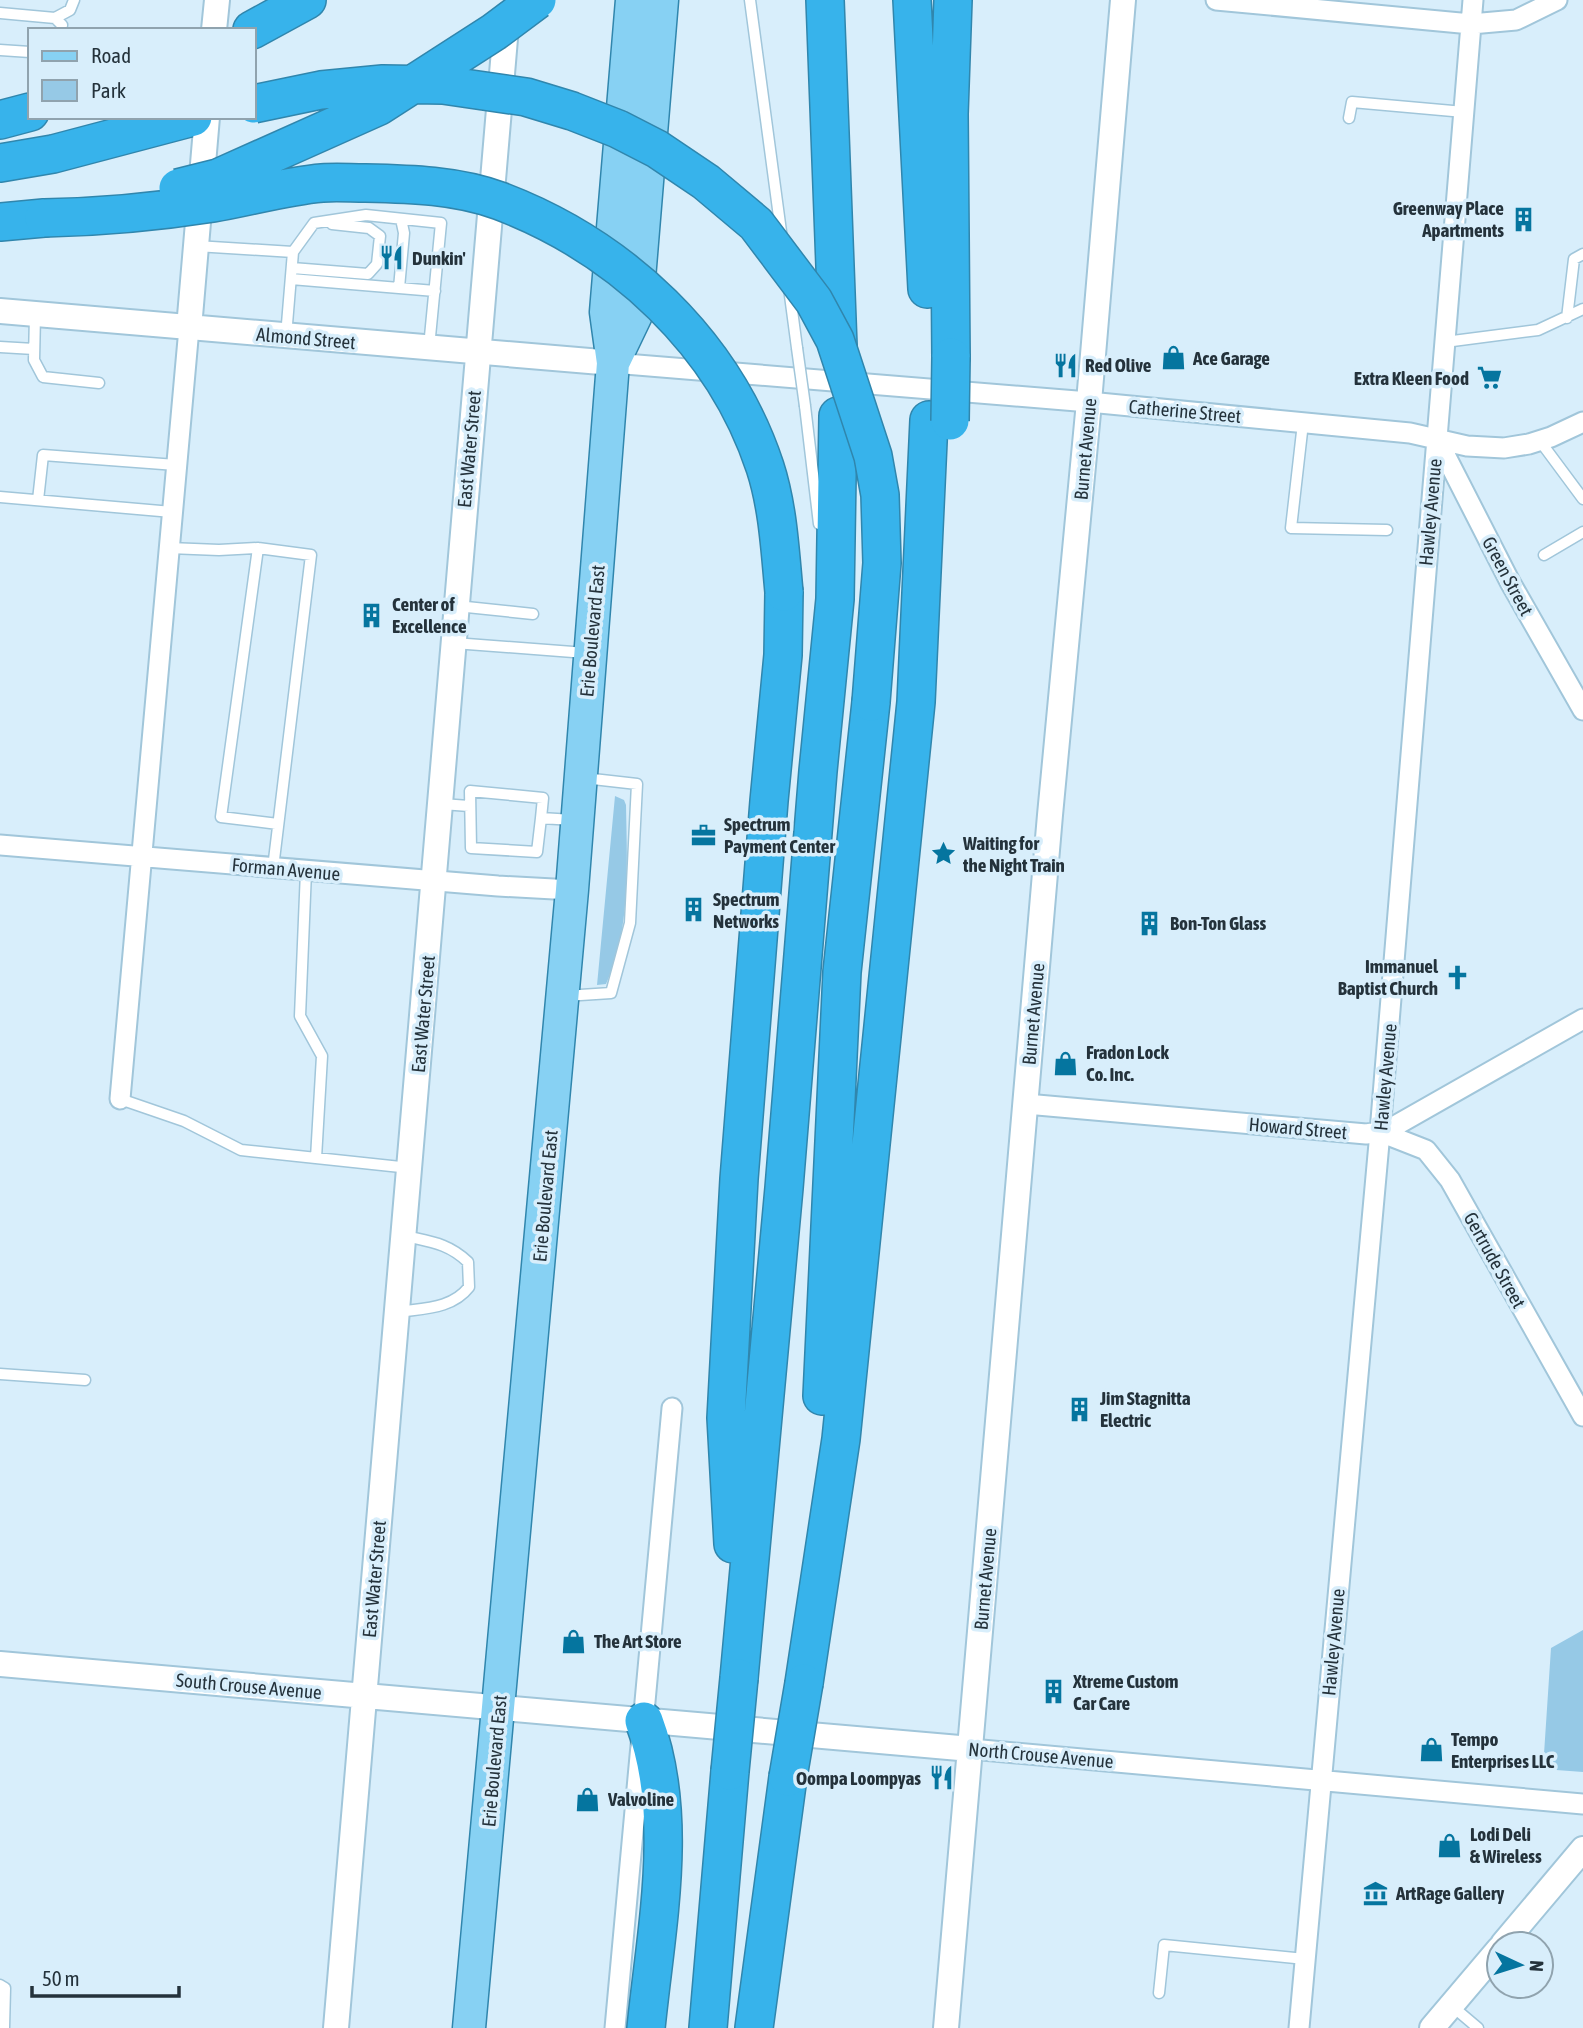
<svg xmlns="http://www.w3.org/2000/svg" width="1583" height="2028" viewBox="0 0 1583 2028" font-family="'Asap Condensed',sans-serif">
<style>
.green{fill:#96c9e6}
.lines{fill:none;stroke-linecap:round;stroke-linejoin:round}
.service-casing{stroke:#a1c6da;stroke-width:13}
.minor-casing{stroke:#a1c6da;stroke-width:23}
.tertiary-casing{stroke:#a1c6da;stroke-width:28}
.primary-casing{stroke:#3086ad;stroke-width:35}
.motorway-casing{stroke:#3086ad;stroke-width:40}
.service{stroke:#fff;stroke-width:10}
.minor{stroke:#fff;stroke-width:19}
.tertiary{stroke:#fff;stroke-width:24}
.primary{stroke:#87d1f3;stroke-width:32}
.motorway{stroke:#37b3eb;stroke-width:37}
.service-bridge-casing{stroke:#a1c6da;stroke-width:13;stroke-linecap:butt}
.motorway-bridge-casing{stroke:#3086ad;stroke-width:40;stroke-linecap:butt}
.service-bridge{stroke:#fff;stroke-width:10}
.motorway-bridge{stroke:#37b3eb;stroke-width:37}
.labels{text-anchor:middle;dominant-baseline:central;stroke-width:7;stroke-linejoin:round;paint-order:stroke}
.poi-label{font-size:19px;font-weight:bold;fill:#24323b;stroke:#d8eefb;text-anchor:start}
.street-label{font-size:19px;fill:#24323b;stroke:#d8eefb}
</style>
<rect width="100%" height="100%" fill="#d8eefb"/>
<path class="green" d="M615,796L624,800L626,805C627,863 631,930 606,984L597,985Z
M1583,1630V1772L1543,1769L1551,1648Z"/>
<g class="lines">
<defs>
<path id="service" d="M750,0L782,239
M0,13L55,18L62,25L61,30
M55,18L70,10L74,0
M0,50L30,52
M1349,118L1352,102L1464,112
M196,246L293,252L286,336
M293,252L314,223L366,215L441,223L429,347
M292,268L368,274L377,264L380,236L369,228L332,224
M291,279L435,291
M399,288L404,233L401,219
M789,288L797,348
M35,315L34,360L43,377L99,383
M1567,318L1574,259L1583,254
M1445,342L1538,330L1583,309
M0,347L34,349
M805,406L819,524
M1303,423L1291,528L1387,530
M1540,441L1583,499
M0,497L172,512
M38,500L43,455L176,465
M169,548L219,550L258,548L311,555L273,868
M258,548L221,817L278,824
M1544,555L1583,532
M457,606L533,614
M454,643L586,653
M442,804L469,806
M541,818L543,798L470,791L471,848L537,852L541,818L573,820
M306,871L300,1016L322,1056L316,1158
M565,996L611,993L630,923L637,784L584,778
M120,1099L184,1121L241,1150L410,1168
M398,1312C424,1308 452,1309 469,1287L468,1262C448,1243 431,1242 405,1236
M0,1374L85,1380
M0,1985L5,1988L4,2028
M1159,1993L1164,1945L1305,1959
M1452,2006L1478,2028"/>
<path id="minor" d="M1216,0L1471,24L1516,20L1557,0
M613,363L1089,402L1410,433L1467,446L1504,448L1529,444L1551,437L1583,422
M1437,439L1510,582L1583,710
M0,845L498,886L572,890
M120,1099L189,328
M1026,1104L1366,1134L1386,1131L1583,1019
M1380,1132L1426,1150L1450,1180L1583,1416
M971,1749L1583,1804
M615,2028L672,1408
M1299,2028L1380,1132L1473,0"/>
<path id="tertiary" d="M214,30L217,0
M0,311L613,363
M189,328L207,117
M0,1664L971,1749
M1503,1944L1583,1849
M336,2028L507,15
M946,2028L1050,815L1089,402L1123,0
M1432,2028L1499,1949"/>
<path id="primary" d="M613,363L636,315L662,0
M469,2028L572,890L613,363L606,312L632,0"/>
<path id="motorway" d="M825,0L838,346
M912,0L927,289
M252,30L307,0
M0,120L30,112
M0,163L53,154L193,117
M0,222L44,218
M951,357L949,114L953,0
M822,1396L842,972L871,702
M733,1544L726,1418L739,1179L769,801L783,655L784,592
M739,1678L784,1188L818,771L835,599L838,416
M804,1683L841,1439L916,702L929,420
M644,1721C680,1817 656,1928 646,2028
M708,2028L730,1771
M754,2028L788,1777"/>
</defs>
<use href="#service" class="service-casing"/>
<use href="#minor" class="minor-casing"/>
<use href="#tertiary" class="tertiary-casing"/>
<use href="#primary" class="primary-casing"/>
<use href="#motorway" class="motorway-casing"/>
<use href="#service" class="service"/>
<use href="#minor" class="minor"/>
<use href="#tertiary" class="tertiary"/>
<use href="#primary" class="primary"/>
<use href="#motorway" class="motorway"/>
<defs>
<path id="service-bridge" d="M797,348L805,406"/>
<path id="motorway-bridge" d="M254,104L321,90L383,84L443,85L526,97L572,111L618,129L657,149L706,182L756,224L814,301L835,340L873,456L880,495L882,563L871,702
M178,188L218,178L379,106L494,32L537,0
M44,218C102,217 155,212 213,203C249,197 286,186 322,183C336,182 351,183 365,183C410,184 457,185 500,201C621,247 724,343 765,467C778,507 780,550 784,592
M950,421L951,357
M730,1771L739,1678
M788,1777L804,1683"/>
</defs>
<use href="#service-bridge" class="service-bridge-casing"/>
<use href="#motorway-bridge" class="motorway-bridge-casing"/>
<use href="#service-bridge" class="service-bridge"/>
<use href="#motorway-bridge" class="motorway-bridge"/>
</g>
<defs>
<symbol id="building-bare" viewBox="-9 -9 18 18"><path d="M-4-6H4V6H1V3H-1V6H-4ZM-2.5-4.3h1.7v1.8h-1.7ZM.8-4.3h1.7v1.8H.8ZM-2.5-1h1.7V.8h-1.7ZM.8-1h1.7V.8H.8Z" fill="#05759f" stroke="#d8eefb" stroke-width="2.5" paint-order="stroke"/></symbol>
<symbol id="restaurant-bare" viewBox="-9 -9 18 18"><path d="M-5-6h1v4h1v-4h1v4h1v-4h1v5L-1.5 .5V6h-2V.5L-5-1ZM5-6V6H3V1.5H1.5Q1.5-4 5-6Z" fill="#05759f" stroke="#d8eefb" stroke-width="2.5" paint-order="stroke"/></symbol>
<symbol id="shop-bare" viewBox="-9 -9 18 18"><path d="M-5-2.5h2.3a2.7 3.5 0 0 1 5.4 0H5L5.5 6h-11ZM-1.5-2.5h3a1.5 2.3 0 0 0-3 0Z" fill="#05759f" stroke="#d8eefb" stroke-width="2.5" paint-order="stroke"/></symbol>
<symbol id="supermarket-bare" viewBox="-9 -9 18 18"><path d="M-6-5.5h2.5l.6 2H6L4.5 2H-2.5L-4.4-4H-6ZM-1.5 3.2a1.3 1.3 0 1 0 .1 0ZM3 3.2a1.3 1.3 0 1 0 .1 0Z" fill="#05759f" stroke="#d8eefb" stroke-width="2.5" paint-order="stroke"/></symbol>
<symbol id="office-bare" viewBox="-9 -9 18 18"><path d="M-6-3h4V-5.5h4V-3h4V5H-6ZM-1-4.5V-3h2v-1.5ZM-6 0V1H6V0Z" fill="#05759f" stroke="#d8eefb" stroke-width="2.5" paint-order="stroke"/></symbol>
<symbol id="sight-bare" viewBox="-9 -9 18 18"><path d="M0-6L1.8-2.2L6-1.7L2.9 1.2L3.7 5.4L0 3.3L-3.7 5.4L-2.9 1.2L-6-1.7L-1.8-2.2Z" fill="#05759f" stroke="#d8eefb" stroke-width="2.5" paint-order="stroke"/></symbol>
<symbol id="church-bare" viewBox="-9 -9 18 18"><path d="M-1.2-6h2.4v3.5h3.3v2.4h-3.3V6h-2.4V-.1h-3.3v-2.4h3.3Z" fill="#05759f" stroke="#d8eefb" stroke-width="2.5" paint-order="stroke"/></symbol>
<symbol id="museum-bare" viewBox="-9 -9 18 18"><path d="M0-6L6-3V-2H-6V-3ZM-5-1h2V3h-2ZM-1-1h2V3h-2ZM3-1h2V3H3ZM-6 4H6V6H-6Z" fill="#05759f" stroke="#d8eefb" stroke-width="2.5" paint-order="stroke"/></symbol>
</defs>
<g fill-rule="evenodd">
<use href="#building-bare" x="1506" y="202" width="35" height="35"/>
<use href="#restaurant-bare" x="374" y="240" width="35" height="35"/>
<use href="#shop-bare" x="1156" y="340" width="35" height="35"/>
<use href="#restaurant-bare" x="1048" y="348" width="35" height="35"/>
<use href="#supermarket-bare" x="1472" y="360" width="35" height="35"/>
<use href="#building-bare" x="354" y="598" width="35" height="35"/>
<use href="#office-bare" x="686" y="818" width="35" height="35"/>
<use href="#sight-bare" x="926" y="836" width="35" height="35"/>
<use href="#building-bare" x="676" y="892" width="35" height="35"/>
<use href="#building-bare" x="1132" y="906" width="35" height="35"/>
<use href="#church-bare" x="1440" y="960" width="35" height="35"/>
<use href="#shop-bare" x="1048" y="1046" width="35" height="35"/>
<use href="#building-bare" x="1062" y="1392" width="35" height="35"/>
<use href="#shop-bare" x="556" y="1624" width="35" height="35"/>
<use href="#building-bare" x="1036" y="1674" width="35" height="35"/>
<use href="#shop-bare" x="1414" y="1732" width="35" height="35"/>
<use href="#restaurant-bare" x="924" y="1760" width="35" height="35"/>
<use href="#shop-bare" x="570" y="1782" width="35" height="35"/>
<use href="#shop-bare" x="1432" y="1828" width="35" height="35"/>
<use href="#museum-bare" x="1358" y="1876" width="35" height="35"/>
</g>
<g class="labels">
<g class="poi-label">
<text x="1504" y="208" text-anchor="end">Greenway Place<tspan x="1504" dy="22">Apartments</tspan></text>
<text x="412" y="258">Dunkin'</text>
<text x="1193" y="358">Ace Garage</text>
<text x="1085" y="365">Red Olive</text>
<text x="1469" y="378" text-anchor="end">Extra Kleen Food</text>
<text x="392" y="604">Center of<tspan x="392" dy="22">Excellence</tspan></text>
<text x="724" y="824">Spectrum<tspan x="724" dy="22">Payment Center</tspan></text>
<text x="963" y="843">Waiting for<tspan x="963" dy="22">the Night Train</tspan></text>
<text x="713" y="899">Spectrum<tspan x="713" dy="22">Networks</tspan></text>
<text x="1170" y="923">Bon-Ton Glass</text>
<text x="1438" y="966" text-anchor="end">Immanuel<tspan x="1438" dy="22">Baptist Church</tspan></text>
<text x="1086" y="1052">Fradon Lock<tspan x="1086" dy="22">Co. Inc.</tspan></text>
<text x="1100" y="1398">Jim Stagnitta<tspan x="1100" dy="22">Electric</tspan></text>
<text x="594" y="1641">The Art Store</text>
<text x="1073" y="1681">Xtreme Custom<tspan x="1073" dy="22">Car Care</tspan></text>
<text x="1451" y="1739">Tempo<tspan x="1451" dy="22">Enterprises LLC</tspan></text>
<text x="921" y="1778" text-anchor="end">Oompa Loompyas</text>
<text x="608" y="1799">Valvoline</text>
<text x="1470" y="1834">Lodi Deli<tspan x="1470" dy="22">&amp; Wireless</tspan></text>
<text x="1396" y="1893">ArtRage Gallery</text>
</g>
<g class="street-label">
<text transform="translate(306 338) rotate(5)">Almond Street</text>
<text transform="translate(1185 411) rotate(5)">Catherine Street</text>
<text transform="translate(469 449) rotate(-85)">East Water Street</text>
<text transform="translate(1085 449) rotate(-85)">Burnet Avenue</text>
<text transform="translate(1430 512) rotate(-85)">Hawley Avenue</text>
<text transform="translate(1508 576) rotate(62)">Green Street</text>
<text transform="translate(592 631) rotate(-85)">Erie Boulevard East</text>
<text transform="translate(286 869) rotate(5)">Forman Avenue</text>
<text transform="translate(423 1014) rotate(-85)">East Water Street</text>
<text transform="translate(1033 1014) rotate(-85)">Burnet Avenue</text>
<text transform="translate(1385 1077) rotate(-85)">Hawley Avenue</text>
<text transform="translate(1298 1128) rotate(5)">Howard Street</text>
<text transform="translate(545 1196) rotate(-85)">Erie Boulevard East</text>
<text transform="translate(1495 1260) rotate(61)">Gertrude Street</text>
<text transform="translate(374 1579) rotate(-85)">East Water Street</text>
<text transform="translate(985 1579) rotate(-85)">Burnet Avenue</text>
<text transform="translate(1333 1642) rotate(-85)">Hawley Avenue</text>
<text transform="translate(249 1686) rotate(5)">South Crouse Avenue</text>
<text transform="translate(1041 1755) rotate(5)">North Crouse Avenue</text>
<text transform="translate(494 1761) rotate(-85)">Erie Boulevard East</text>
</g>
</g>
<rect x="28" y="28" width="228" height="91" fill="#d8eefb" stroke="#90a3ae" stroke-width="2"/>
<rect x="42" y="51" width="35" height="10" fill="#87d1f3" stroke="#90a3ae" stroke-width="2"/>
<text x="91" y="63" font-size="21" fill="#24323b">Road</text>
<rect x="42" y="80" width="35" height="21" fill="#96c9e6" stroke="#90a3ae" stroke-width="2"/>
<text x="91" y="98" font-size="21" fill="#24323b">Park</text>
<g transform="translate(1520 1965) rotate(94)"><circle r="33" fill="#d8eefb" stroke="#90a3ae" stroke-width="2"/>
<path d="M0-5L12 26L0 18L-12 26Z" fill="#05759f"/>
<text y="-10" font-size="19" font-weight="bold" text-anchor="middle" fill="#24323b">N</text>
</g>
<path d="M32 1986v10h147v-10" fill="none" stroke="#24323b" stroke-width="3.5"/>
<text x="42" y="1986" font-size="21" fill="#24323b" stroke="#d8eefb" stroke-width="5" paint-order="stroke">50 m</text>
</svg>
